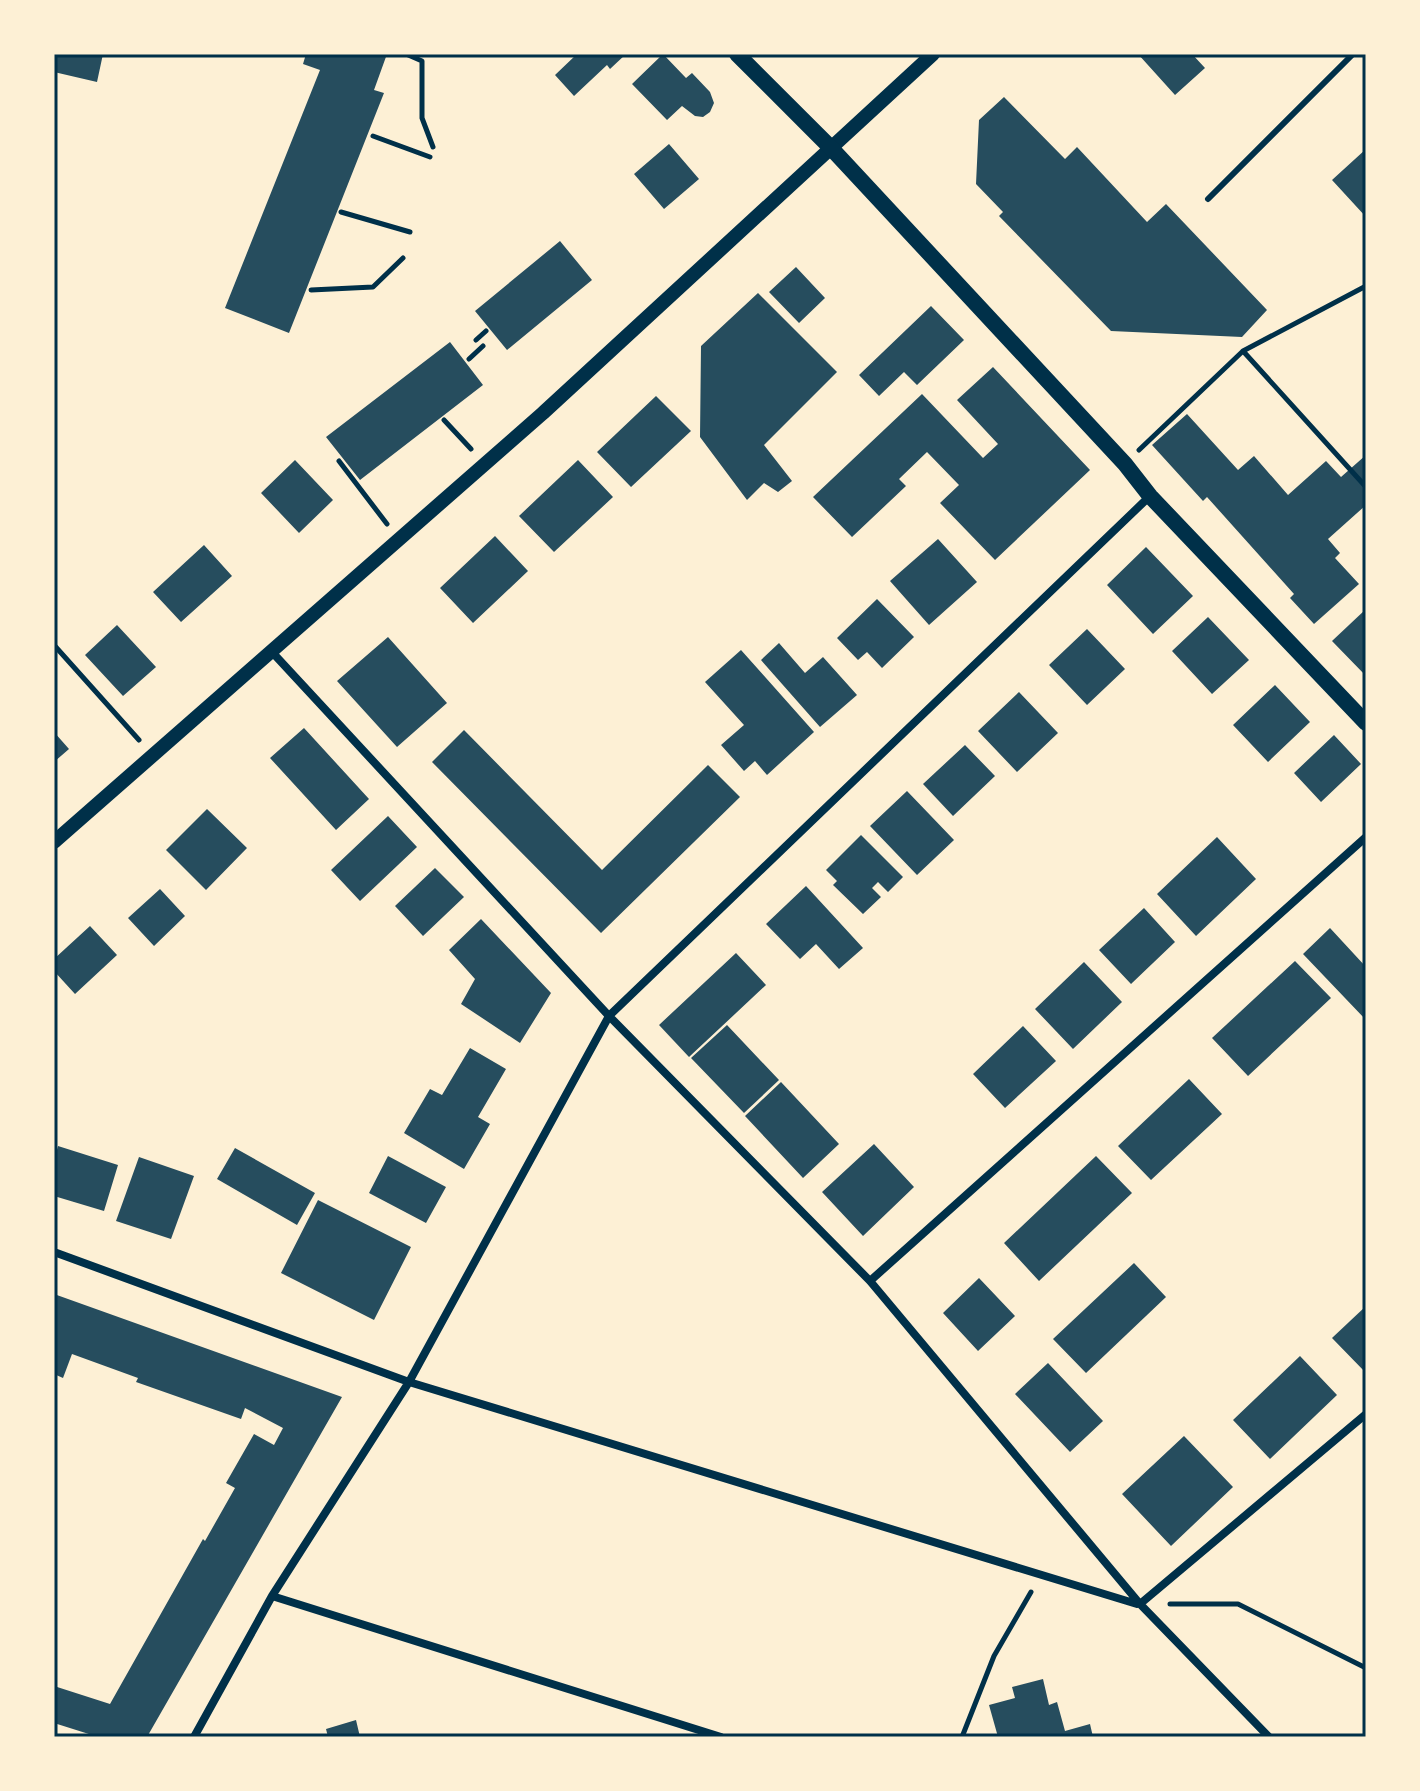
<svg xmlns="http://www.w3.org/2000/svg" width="1420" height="1791" viewBox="0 0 1420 1791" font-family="'Varela Round',sans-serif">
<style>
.building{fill:#264d5e}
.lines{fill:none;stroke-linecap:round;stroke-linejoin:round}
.path{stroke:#003049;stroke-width:5}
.service{stroke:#003049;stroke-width:6}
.minor{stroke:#003049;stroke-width:8}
.tertiary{stroke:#003049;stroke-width:14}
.secondary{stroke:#003049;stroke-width:16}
.neatline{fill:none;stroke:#003049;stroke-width:3}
</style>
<rect width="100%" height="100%" fill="#fdf0d5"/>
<path class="building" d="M54,54H103L97,82L54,72Z
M306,54H387L374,90L384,93L289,333L225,308L320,70L303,64Z
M577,54H626L610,69L607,65L574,96L555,75Z
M663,54L686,78L692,73L710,92L714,103L710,112L703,117L695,116L682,106L667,120L632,84Z
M1138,54H1192L1205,68L1175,95Z
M1004,97L1065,159L1077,147L1147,222L1166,204L1267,310L1242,337L1111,331L999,216L1003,212L976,184L979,120Z
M669,144L699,179L664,209L634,174Z
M1366,149V217L1332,180Z
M560,241L592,280L507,350L475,311Z
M796,267L825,298L799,323L769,292Z
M758,293L837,372L764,445L792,481L778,492L764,483L747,500L700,437L701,346Z
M931,306L964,340L917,385L904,372L879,396L859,375Z
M450,342L483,385L360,480L326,437Z
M993,367L1090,470L995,560L940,503L959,485L927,452L899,479L906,486L852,537L813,497L922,394L983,458L998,444L957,400Z
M656,396L691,431L631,487L597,452Z
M1187,414L1238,470L1254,456L1288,495L1326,461L1341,477L1366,455V505L1328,539L1340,553L1335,558L1359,584L1314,624L1290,598L1294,594L1207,497L1203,501L1152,445Z
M295,460L333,500L299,533L261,493Z
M578,460L613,497L554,552L519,516Z
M495,536L528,571L473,623L440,588Z
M938,539L977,582L929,625L890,581Z
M204,545L232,576L181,622L153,592Z
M1146,547L1193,596L1153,634L1107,585Z
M877,599L914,637L882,668L867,652L858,660L837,638Z
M1366,609V676L1332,641Z
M1208,617L1249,660L1212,694L1172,651Z
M117,625L156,667L123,696L85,655Z
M1087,629L1125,669L1087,705L1049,665Z
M388,637L447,703L397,747L337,681Z
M779,643L805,673L823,657L857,695L820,727L761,660Z
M741,650L814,732L767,775L755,761L744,771L721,745L744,725L705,682Z
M1275,685L1310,722L1268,762L1233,725Z
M1019,692L1058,733L1017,772L978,731Z
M304,728L369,799L336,830L270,758Z
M464,730L602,870L708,765L740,797L601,933L432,762Z
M54,732L69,749L54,762Z
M1334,735L1361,764L1321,802L1294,773Z
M965,745L995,776L953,816L923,784Z
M907,791L954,840L917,875L870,826Z
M207,809L247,848L206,890L166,850Z
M388,816L417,847L360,901L331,870Z
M861,835L903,877L888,892L878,882L872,888L881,897L863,914L833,885L837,881L826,870Z
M1217,837L1256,879L1196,936L1157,894Z
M435,868L464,897L423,936L395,906Z
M806,886L863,948L839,969L816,944L800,959L766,924Z
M160,889L185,916L154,946L128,918Z
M1144,908L1175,942L1131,984L1099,950Z
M481,919L551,993L520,1043L461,1004L475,979L449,950Z
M90,926L117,955L75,994L54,971V959Z
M1330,928L1366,967V1020L1303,954Z
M736,953L766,985L689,1057L659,1025Z
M1295,961L1331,998L1248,1076L1212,1038Z
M1084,962L1122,1002L1073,1049L1035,1009Z
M727,1025L779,1080L744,1113L691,1058Z
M1023,1026L1056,1061L1005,1108L973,1074Z
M470,1048L506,1069L478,1117L490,1124L464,1169L404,1133L430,1089L442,1095Z
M1189,1079L1222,1114L1151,1180L1118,1146Z
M781,1082L839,1144L803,1178L745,1116Z
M874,1144L914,1187L863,1236L822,1192Z
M58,1146L118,1165L104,1211L54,1196V1161Z
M235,1148L315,1193L297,1225L217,1179Z
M388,1156L446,1187L426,1223L369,1193Z
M1096,1156L1132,1193L1039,1281L1004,1243Z
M139,1157L194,1176L171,1239L116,1221Z
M318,1200L411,1247L374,1320L281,1273Z
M1134,1263L1166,1297L1086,1373L1053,1339Z
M979,1278L1015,1316L978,1351L943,1313Z
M54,1294L342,1397L147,1737H91L92,1735L54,1723V1686L110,1704L203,1539L205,1541L235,1488L226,1483L254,1434L274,1445L283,1428L245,1408L241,1419L136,1382L138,1378L72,1354L63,1378L54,1374Z
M1366,1306V1373L1332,1338Z
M1300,1356L1337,1395L1270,1459L1233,1420Z
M1048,1363L1103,1421L1070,1452L1015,1394Z
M1184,1436L1233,1487L1171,1546L1122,1494Z
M1043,1679L1049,1705L1057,1702L1065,1731L1090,1724L1093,1737H998L989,1705L1015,1698L1012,1687Z
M356,1720L360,1737H328L326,1729Z"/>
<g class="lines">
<path class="path" d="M406,54L422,61V118L433,147
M373,136L430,157
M341,212L410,232
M311,290L373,287L403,258
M476,340L486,331
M1243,351L1366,286
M469,359L483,346
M444,420L471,449
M1139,450L1243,351L1366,487
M339,461L387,524
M54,645L139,740
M1170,1604H1238L1366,1668
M962,1737L994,1656L1031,1592"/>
<path class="service" d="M1208,199L1353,54"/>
<path class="minor" d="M272,652L609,1016L870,1281L1140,1604L1269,1737
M54,1252L409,1382L1137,1604
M870,1281L1366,837
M272,1596L721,1737
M1140,1604L1366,1414
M194,1737L272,1596L409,1382L609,1016L1150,496"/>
<path class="tertiary" d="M54,842L543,413L933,54"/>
<path class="secondary" d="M737,54L832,149L1125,464L1150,496L1366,723"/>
</g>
<rect width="1420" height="1791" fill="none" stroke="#fdf0d5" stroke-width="112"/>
<rect x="56" y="56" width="1308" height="1679" class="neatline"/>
</svg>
